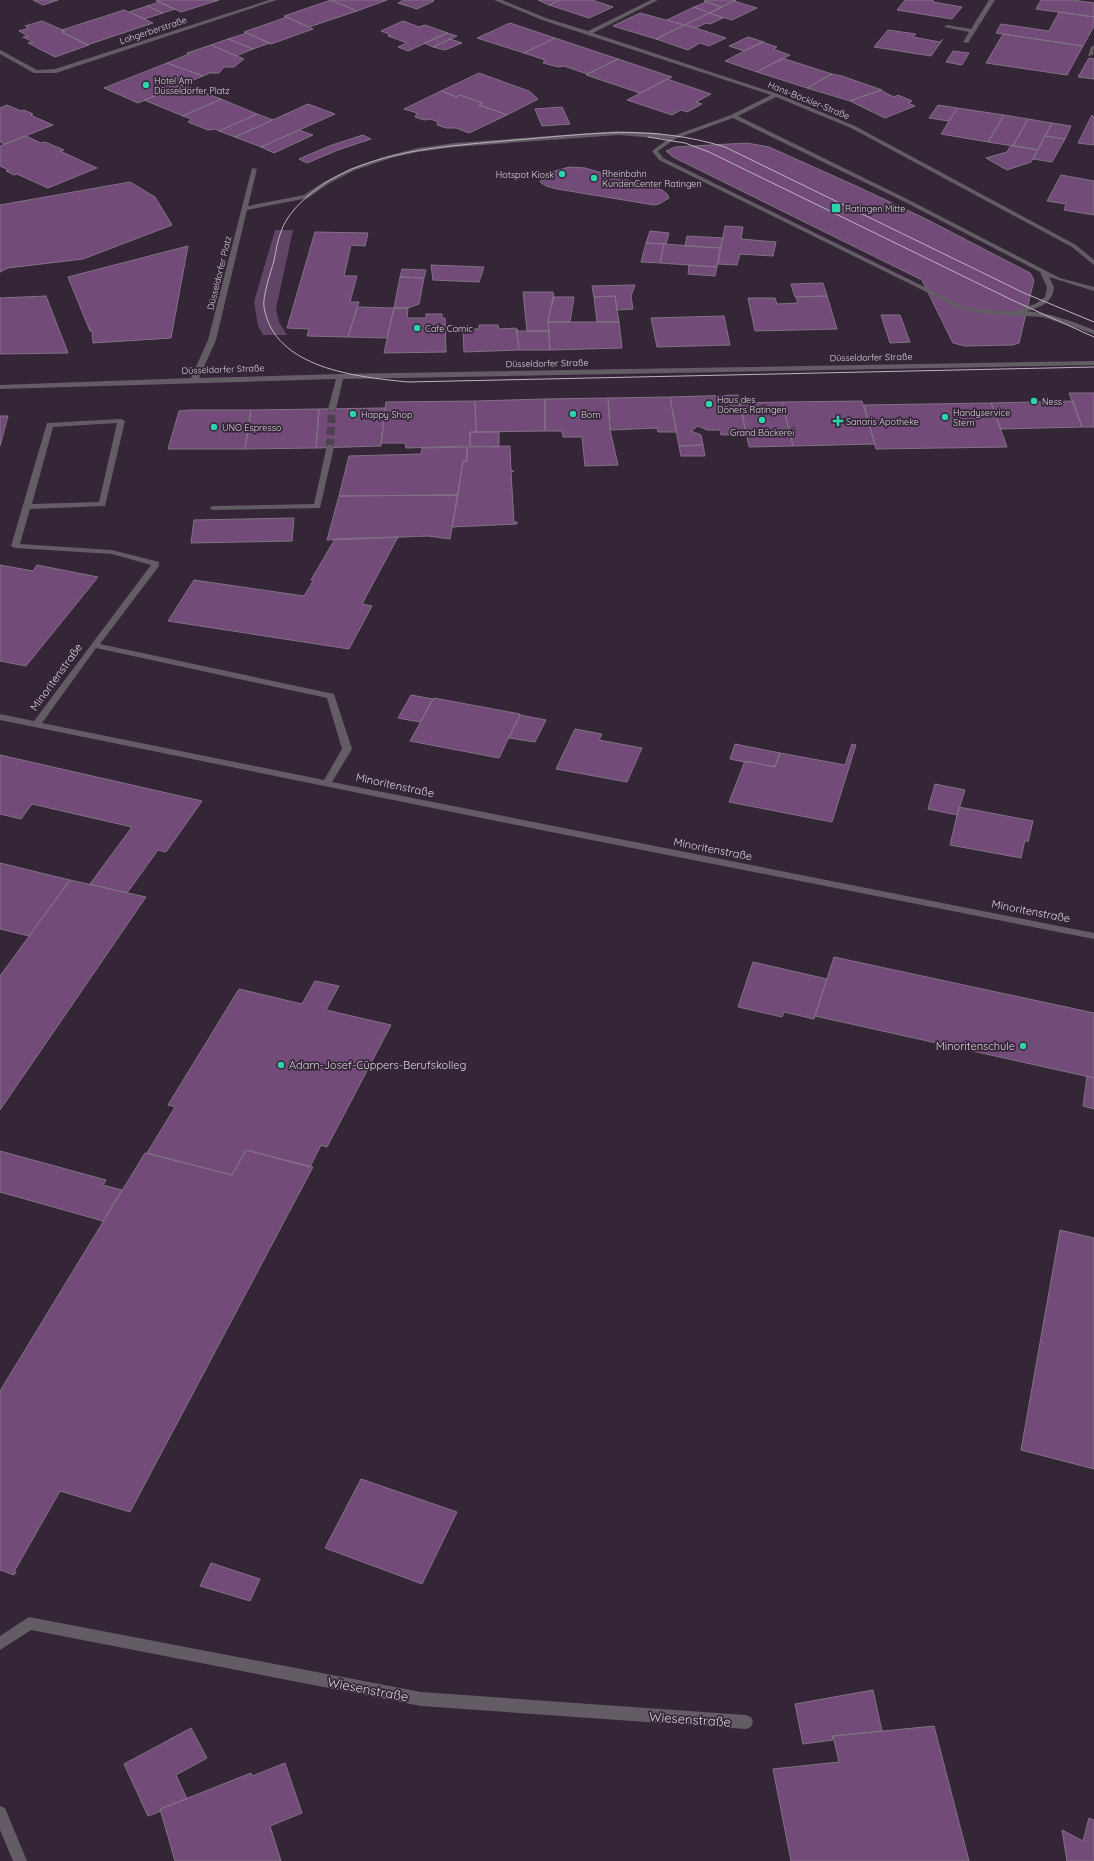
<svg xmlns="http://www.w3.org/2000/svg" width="1094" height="1861" viewBox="0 0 1094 1861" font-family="Quicksand,sans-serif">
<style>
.green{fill:#604566}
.building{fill:#724b79;stroke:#827285}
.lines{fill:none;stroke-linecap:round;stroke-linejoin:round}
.minor-tunnel{stroke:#4d4050;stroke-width:8;stroke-dasharray:8 4;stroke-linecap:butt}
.minor{fill:#635c64;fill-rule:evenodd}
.tram{stroke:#bdb3bf;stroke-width:1}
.poi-dot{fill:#2dd4ab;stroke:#342637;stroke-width:1.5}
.labels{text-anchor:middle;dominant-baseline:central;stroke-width:3.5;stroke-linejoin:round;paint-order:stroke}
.far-street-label{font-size:9px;fill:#dbd2dc;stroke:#342637}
.far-poi-label{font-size:9px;fill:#dbd2dc;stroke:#342637;text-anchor:start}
.street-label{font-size:11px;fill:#dbd2dc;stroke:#342637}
.poi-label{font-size:11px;fill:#dbd2dc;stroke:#342637;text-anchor:end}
.near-street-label{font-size:13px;fill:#dbd2dc;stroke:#342637}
</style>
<rect width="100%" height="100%" fill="#342637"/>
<path class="green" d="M275,230H293L276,309L279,322L287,335H263L258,326L254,302Z"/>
<path class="building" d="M33,0H58L43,5Z
M157,0H219L181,12L156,1Z
M331,0H387L357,11Z
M331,0L357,11L309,27L284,16Z
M404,0H431L434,1L417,9L398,3Z
M538,0H560L549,5Z
M560,0H592L613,7L589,18L549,5Z
M706,0H736L722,7L704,1Z
M905,0H933V2L962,7L952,19L897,10Z
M1041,0H1072L1094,3V17L1036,9Z
M734,1L757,8L732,20L709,13Z
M160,2L175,9L163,13L147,6Z
M706,2L722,7L710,13L694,7Z
M147,6L163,13L144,19L129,12Z
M694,7L710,13L684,25L667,20Z
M124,10L153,23L87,45L62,32L65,31L62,30Z
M1059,12L1094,17V26L1083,46L996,33L1001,24L1049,31Z
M640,13L655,17L684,25L656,39L613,26Z
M709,13L723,18L710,24L706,23L696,28L685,25Z
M287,17L313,29L271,44L244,32Z
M42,21L65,31L62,32L89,45L55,57L28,43L33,42L23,37L28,36L19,31L29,28L25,26Z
M403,21L419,27L425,25L448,33L408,51L398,47L407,43L388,36L391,35L381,31Z
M510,23L555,38L524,53L477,38Z
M685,25L696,28L726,38L709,46L700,43L688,50L656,39Z
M888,30L916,34L913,37L940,42L943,39L931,56L874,47Z
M247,33L270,43L253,49L228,39Z
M447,33L457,36L433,47L424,43Z
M1003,34L1083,46L1067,75L986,63Z
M748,37L764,42L744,51L729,46Z
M555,38L618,59L587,74L564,66L558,67L543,63L545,60L524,53Z
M228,39L253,49L236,56L211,45Z
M450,39L462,43L445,50L433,47Z
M762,42L777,47L773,49L790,55L757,72L725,61Z
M211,45L244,59L234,67H224L219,73H210L203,76L167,63L189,54L187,53Z
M953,51L969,53L962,65L946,62Z
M782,58L832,74L807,88L757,72Z
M1089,58L1094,59V79L1078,77Z
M618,59L672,77L640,93L586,75Z
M167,63L203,76L138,103L104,88Z
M479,73L529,91L538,99L507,115L479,105L483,103L460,95L457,97L441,91Z
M832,74L842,76L882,90L850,101L807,88Z
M667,79L711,94L696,102L702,104L687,112L681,110L672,115L627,100Z
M183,85L221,99L183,116L144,100Z
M880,90L894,97L898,95L912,101L908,103L915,106L885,118L850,101Z
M441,91L457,97L460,95L483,103L479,105L507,115L469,133L456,128H446L437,125L438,122L431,119L424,120L415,117L417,113L404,109Z
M221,99L257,114L219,131L215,129L208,130L188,122L191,119L183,116Z
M308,104L335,114L261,147L235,137Z
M7,105L21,111L24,110L33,114L30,115L53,125L5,144L0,142V108Z
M938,105L957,108L949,121L929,118Z
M562,107L570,124L542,126L535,109Z
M957,108L1004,115L988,142L941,134Z
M257,114L273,120L235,137L219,131Z
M1004,115L1028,119L1013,146L988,142Z
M1092,115L1094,117V145L1078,143Z
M1028,119L1052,123L1038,150L1013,146Z
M1052,123L1071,126L1065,139L1045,136Z
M299,130L313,135L274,153L261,147Z
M363,135L371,139L338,150L307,163L299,159L329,146Z
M26,136L41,143L45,142L64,150L60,151L97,168L48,188L17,174L14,175L6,171L9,170L0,166V146Z
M1045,136L1065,139L1052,162L1033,159Z
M747,143L769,147L856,186L926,219L1030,273L1034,280L1019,343L1013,345L965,346L953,343L922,280L673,157L666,151L675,147Z
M1011,145L1038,150L1031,162L1007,170L986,158L1007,152Z
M569,167L585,168L662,190L667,194L669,198L659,204L654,205L557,189L546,186L540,182L545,174Z
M1061,175L1094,181V215L1064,210L1066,204L1047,201Z
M130,182L155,197L172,225L83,259L8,268L0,272V205Z
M725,226L743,227L741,239L776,242L773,256L740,254L737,265L718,264Z
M650,231L669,233L666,244L646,243Z
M315,232L368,233L365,246L351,245L344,276H357L350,302H359L348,337L307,336L309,329L287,328Z
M687,236L723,238L720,248L685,246Z
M646,243L664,244L660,263L641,262Z
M664,244L720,248L717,267L660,263Z
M188,246L171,338L93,343L92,331H90L68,277Z
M431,265L484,267L479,282L433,280Z
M689,265L717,267L715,276L688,274Z
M402,269L426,270L424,278L400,277Z
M400,277L424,278L419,304L408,308H394Z
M823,283L827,296L795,297L791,284Z
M635,285L631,296L633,309L617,310L615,296L594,297L592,286Z
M523,292H553L554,297L548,319L549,331H527Z
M46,296L68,353L0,354V298Z
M615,296L619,322H597L594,297Z
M827,296L837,329L755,331L748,298H775L777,304L798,303L796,297Z
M553,297H574L570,322H548Z
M357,307L394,308L387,338L348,337Z
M394,308H408L407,318H426V314H442V318H445L446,352L384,353Z
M881,315H900L910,342L890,343Z
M724,316L730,345L657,347L651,318Z
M548,322H619L622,348L550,350Z
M479,325H498L499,329L516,328L519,350L464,352L463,329H479Z
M517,329L518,331H549L550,350H519Z
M1069,393H1094V427H1082Z
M738,395L746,434L721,435L720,430H707L698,426L691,431L701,435L703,445L679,446L670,397Z
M670,397L676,432H658L657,428L610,430L608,398Z
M608,398L610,430L618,465L585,466L582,437H563L562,431H545V399Z
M545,399V431L476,432L475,401Z
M475,401L476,432H470V446L406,448L405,443H381L386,402Z
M862,401L875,444L793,446L782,402Z
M1073,401L1082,427L1001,429L991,403Z
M782,402L793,446L749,447L740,403Z
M991,403L1007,447L876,449L864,405Z
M385,408L381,446L316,448L319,409Z
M319,409L316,448L245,449L251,410Z
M190,410H251L245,449H168L179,411Z
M0,416H8L0,446Z
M470,432H499V447L470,446Z
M703,445L705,456H681L679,446Z
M510,446L511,471H514L511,472L514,522H517V524L452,527L463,461H467V447Z
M467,447V461H463L458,495L339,496L349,456L421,454L422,448Z
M458,495L450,539L428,536L327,540L339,496Z
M294,518L292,541L191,543L194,520Z
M398,537L362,604L372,606L349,649L168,621L194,580L304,596L313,581L311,580L335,539Z
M0,565L33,571L37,565L98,577L26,666L0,661Z
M411,695L433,699L420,722L398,718Z
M434,698L520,714L499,758L410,741Z
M520,715L546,720L535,742L509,738Z
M575,729L602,734L599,740L642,748L627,782L556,769Z
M735,744L780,753L775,767L745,761L744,762L730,759Z
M852,744L856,745L832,822L729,802L745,761L775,767L780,753L845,765Z
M0,755L202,801L166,852L158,850L127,893L90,884L132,827L32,804L21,819L0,814Z
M935,784L965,790L957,815L928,809Z
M959,807L1033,821L1028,842L1025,840L1021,858L950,845Z
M0,863L70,880L29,936L0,929Z
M70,880L146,897L0,1110V976Z
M834,957L1094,1013V1078L815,1016Z
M753,962L827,979L814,1019L784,1012L782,1017L738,1007Z
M315,981L339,986L326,1010L391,1025L327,1147L321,1145L310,1167L246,1150L232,1175L147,1153L175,1107L168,1105L239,989L302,1004Z
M1087,1076L1094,1078V1109L1083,1106Z
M246,1150L313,1167L130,1512L60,1491L14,1572H16L14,1575L0,1570V1391L145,1153L232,1175Z
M0,1151L106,1180L103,1185L122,1190L103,1221L0,1192Z
M1060,1230L1094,1238V1469L1021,1450Z
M361,1479L457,1512L422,1584L325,1548Z
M211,1563L260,1579L250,1601L200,1586Z
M873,1690L882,1731L833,1736V1740L803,1744L795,1704Z
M934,1726L969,1861H791L773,1769L839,1762L833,1736Z
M191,1728L207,1758L176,1775L187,1799L160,1809L161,1811L148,1816L124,1764Z
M285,1763L302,1813L270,1826L281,1861H175L160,1809L251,1773L252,1776Z
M1089,1818L1094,1820V1861H1067L1062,1830L1083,1841Z"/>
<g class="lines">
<path class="minor-tunnel" d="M330,447L332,409"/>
<path class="minor" d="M269,0H277L56,73H34L0,54V50L2,51L37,70L55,69Z
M494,0H502L546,18L588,31L651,0H658L593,33L778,94L855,126L1076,245L1094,260V265L1072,247L851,128L776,97L738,116L907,199L1060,278L1094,287V291L1049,277L1054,287C1053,303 1039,308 1026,311C1050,313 1072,321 1094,330V334L1043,317L987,314L961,309L659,160L652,151L668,139L619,135L455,147L418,152L391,158L355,170L328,184L308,198L247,210L216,340L199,378L340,374L1094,361V365L343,379L336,409L332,411L328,409L336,379L0,389V385L191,378L208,340L252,168L257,169L248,206L304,195L324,182L351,168L387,156L418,148L455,143L619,131L658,133L673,136L731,115L771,95L542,20ZM733,118L903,201L1040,272L1047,287L1045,297L1035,304L1020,309L1019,311L987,310L965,307L663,158L658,151L675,139Z
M989,0H995L968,43L963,42L969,32L944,27L947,25L971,29Z
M1094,45L1093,55L1088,56L1091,47Z
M121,419L125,421L105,506L30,509L20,544L112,550L159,562V566L100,644L334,694L352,749L332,782L1094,933V939L551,832L0,720V714L34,721L151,565L112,554L15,548L11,546L47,423ZM117,423L99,502L32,504L53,427ZM96,648L327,698L342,749L324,780L42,723Z
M327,445H333L334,447L320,508L213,510L209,508L213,506L314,504Z
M29,1617L421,1692L746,1715L751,1717L753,1722L751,1727L746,1729L421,1706L31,1630L0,1650V1636Z
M0,1806L5,1808L27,1861H13L0,1830Z"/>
<path class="tram" d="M648,137L685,143L709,152L1012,300L1094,337
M1094,322L1024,293L725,147C650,124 591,134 515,140C453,146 386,148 330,180C312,191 290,209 282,229C278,238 276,250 274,261C271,271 262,298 264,307C274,369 358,377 408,382L1094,367"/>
</g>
<g class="poi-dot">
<circle cx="146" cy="85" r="4"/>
<circle cx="562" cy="174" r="4"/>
<circle cx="594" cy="178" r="4"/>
<rect x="831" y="203" width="10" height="10" rx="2"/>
<circle cx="417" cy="328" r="4"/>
<circle cx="1034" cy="401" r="4"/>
<circle cx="709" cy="404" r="4"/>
<circle cx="353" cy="414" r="4"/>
<circle cx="573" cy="414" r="4"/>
<circle cx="945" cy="417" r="4"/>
<circle cx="762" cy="420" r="4"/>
<path d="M836 415h4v4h4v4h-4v4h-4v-4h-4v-4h4z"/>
<circle cx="214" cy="427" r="4"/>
<circle cx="1023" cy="1046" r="4"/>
<circle cx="281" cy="1065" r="4"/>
</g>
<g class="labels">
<g class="far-street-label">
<text transform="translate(153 30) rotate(-18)">Lohgerberstraße</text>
<text transform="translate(809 100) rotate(22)">Hans-Böckler-Straße</text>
<text transform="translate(219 273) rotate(-76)">Düsseldorfer Platz</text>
<text transform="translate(871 357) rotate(-1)">Düsseldorfer Straße</text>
<text transform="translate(547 363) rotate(-1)">Düsseldorfer Straße</text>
<text transform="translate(223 369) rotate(-2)">Düsseldorfer Straße</text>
</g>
<g class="far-poi-label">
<text x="154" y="80">Hotel Am<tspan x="154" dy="10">Düsseldorfer Platz</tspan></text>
<text x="602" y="173">Rheinbahn<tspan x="602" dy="10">KundenCenter Ratingen</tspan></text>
<text x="554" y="174" text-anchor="end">Hotspot Kiosk</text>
<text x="845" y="208">Ratingen Mitte</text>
<text x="425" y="328">Cafe Comic</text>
<text x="717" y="399">Haus des<tspan x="717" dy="10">Döners Ratingen</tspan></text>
<text x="1042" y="401">Ness</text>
<text x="953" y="412">Handyservice<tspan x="953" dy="10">Stern</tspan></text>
<text x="361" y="414">Happy Shop</text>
<text x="581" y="414">Bom</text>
<text x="846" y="421">Sanaris Apotheke</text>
<text x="222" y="427">UNO Espresso</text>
<text x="762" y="432" text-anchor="middle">Grand Bäckerei</text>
</g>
<g class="street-label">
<text transform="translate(56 677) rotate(-54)">Minoritenstraße</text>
<text transform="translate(395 785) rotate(12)">Minoritenstraße</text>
<text transform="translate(713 849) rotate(11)">Minoritenstraße</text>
<text transform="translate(1031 911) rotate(11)">Minoritenstraße</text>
</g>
<g class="poi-label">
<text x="1015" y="1046">Minoritenschule</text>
<text x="289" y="1065" text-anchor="start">Adam-Josef-Cüppers-Berufskolleg</text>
</g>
<g class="near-street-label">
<text transform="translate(368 1689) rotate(11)">Wiesenstraße</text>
<text transform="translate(690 1719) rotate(4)">Wiesenstraße</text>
</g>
</g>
</svg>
